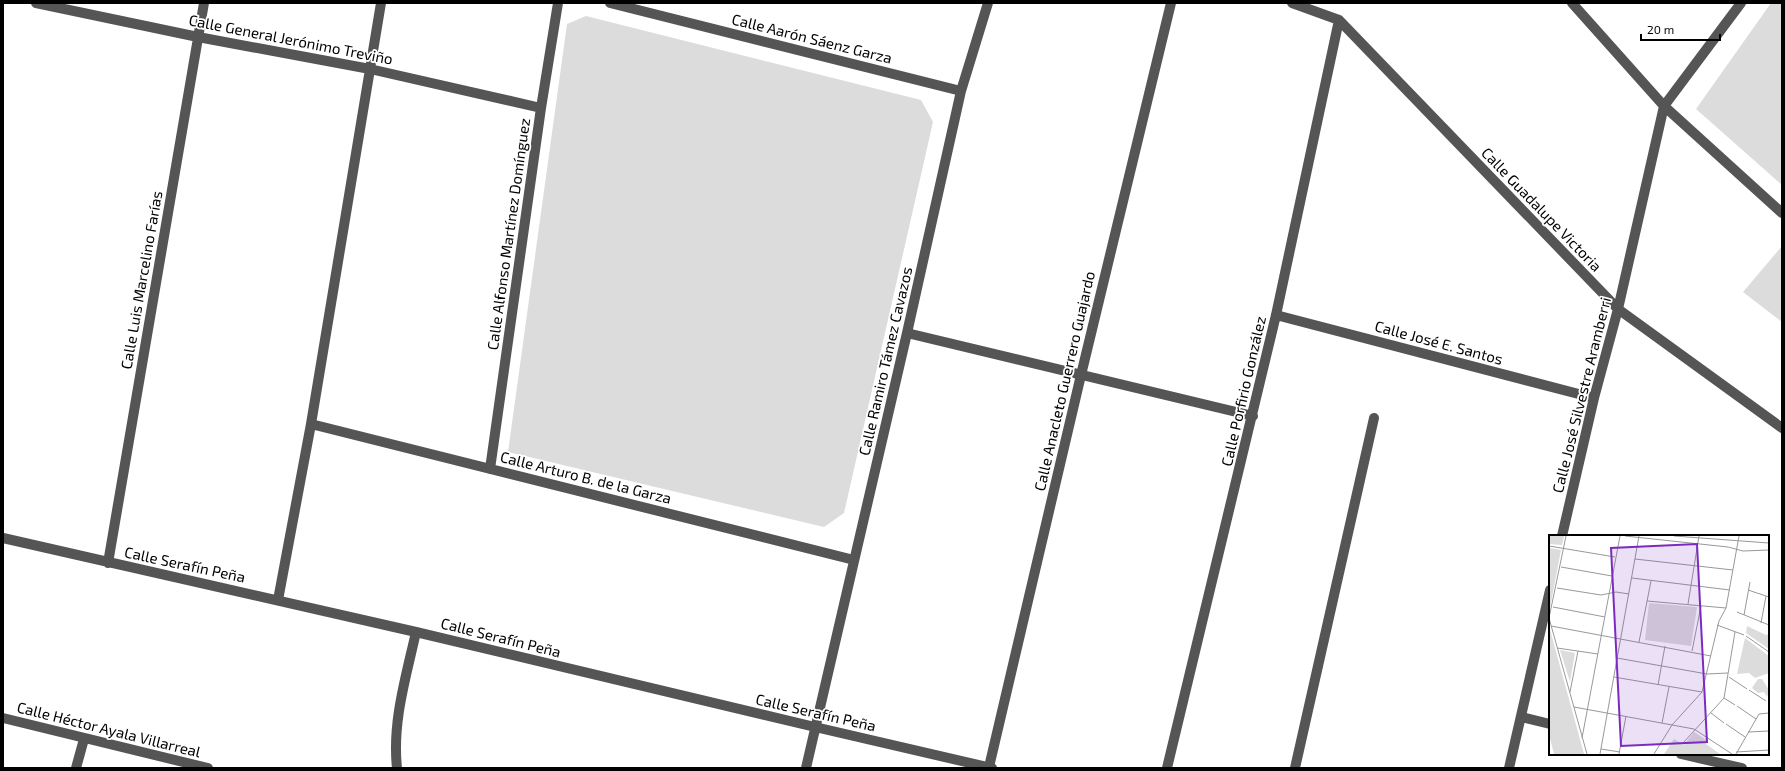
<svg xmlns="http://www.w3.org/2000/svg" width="1785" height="771" viewBox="0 0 1785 771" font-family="'Exo 2',sans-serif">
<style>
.green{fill:#dcdcdc}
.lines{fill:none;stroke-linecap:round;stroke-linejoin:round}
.minor{stroke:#555;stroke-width:10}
.labels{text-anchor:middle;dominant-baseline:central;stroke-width:3.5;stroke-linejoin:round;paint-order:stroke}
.street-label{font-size:15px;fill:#000;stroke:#fff}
.inset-road{fill:none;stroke:#999;stroke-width:1}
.view{fill:#7b2cbf;fill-opacity:0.15;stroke:#7b2cbf;stroke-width:2}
.inset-edge{fill:none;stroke:#000;stroke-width:2}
</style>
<rect width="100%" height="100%" fill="#fff"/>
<path class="green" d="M1771,3H1782V185L1696,109Z
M586,16L921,100L933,122L844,513L824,527L508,452L567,24Z
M1782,246V322L1743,292Z"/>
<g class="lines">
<path class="minor" d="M36,3L198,37L370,69L541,108
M610,3L961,91
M1292,3L1339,20L1618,309L1782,428
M1572,3L1664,106L1782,213
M1276,315L1594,398
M907,333L1253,416
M311,424L854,560
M490,469L541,108L558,3
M1562,536L1594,398L1618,309L1664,106L1741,3
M3,538L416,632L815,727L992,768
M108,563L204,3
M278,600L311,424L381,3
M1521,717L1550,724
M3,718L208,768
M1681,754L1742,768
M989,767L1081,375L1171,3
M76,768L84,739
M397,768C392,722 406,677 416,632
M806,768L907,333L961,91L988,3
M1167,768L1276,315L1339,20
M1295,768L1374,418
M1509,768L1550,590"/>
</g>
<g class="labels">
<g class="street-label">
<text transform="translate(812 38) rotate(14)">Calle Aarón Sáenz Garza</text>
<text transform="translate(291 39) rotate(11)">Calle General Jerónimo Treviño</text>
<text transform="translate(1542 209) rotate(46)">Calle Guadalupe Victoria</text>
<text transform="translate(508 234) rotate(-82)">Calle Alfonso Martínez Domínguez</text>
<text transform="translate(141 280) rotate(-80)">Calle Luis Marcelino Farías</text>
<text transform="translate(1439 342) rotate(15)">Calle José E. Santos</text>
<text transform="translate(885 361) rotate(-77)">Calle Ramiro Támez Cavazos</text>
<text transform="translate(1064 381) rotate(-77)">Calle Anacleto Guerrero Guajardo</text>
<text transform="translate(1243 391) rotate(-77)">Calle Porfirio González</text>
<text transform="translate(1581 395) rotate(-76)">Calle José Silvestre Aramberri</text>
<text transform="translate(586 477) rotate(14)">Calle Arturo B. de la Garza</text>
<text transform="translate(185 564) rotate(12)">Calle Serafín Peña</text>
<text transform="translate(501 637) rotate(14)">Calle Serafín Peña</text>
<text transform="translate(816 712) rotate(13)">Calle Serafín Peña</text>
<text transform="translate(109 729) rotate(14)">Calle Héctor Ayala Villarreal</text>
</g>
</g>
<g transform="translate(1549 535)">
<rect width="220" height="220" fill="#fff"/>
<path d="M0,1H15L13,10L0,9ZM0,13L12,15L1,73H0ZM100,68L148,72L142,111L96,105ZM0,91L35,219H5L0,200ZM198,91L217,100L220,99V114L197,98ZM196,103L220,121V138L206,143L200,138L188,139ZM11,115L26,118L21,147ZM209,144H213L220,155L218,162L215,157L209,158L203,153ZM145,197L159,206L157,209L171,219H115L125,204L135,210Z" fill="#dcdcdc"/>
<path class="inset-road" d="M76,1L179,12L194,16L220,15M125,1L220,8M0,11L66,22M86,24L184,35M12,32L63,41M83,43L181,55M8,53L52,60L67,57L80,59M199,55L220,62M98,66L177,73M139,69L150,1M4,72L56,82M188,77L220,90M195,80L201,47M0,83L38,219M0,83L17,1M212,88L217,61M168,90L195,100M2,91L162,121M197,101L220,117M90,107L102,46M8,113L49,119M143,116L152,71M68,123L158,139L179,138M65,142L153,157M180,142L198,154M109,150L116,111M200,155L217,166M21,157L29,116M175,163L186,170M188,171L207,184M25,172L145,194L183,219M162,178L175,188M113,188L120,152M177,189L196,202M199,197L220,196M33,203L71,1M134,208L175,163L186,97M52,214L71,217M187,217L220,215M51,219L90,1M70,219L77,181M105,219L123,190L153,157L170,86L177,73L190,1M187,219L210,179L220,178"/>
<path class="view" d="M148,9L158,207L72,211L62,13Z"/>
<rect width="220" height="220" class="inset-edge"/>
</g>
<rect width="1785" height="771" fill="none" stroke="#000000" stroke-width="8"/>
<path d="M1641 34v6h79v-6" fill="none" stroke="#000000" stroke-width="2"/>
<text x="1647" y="34" font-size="12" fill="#000000" stroke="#ffffff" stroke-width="3" paint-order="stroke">20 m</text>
</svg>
